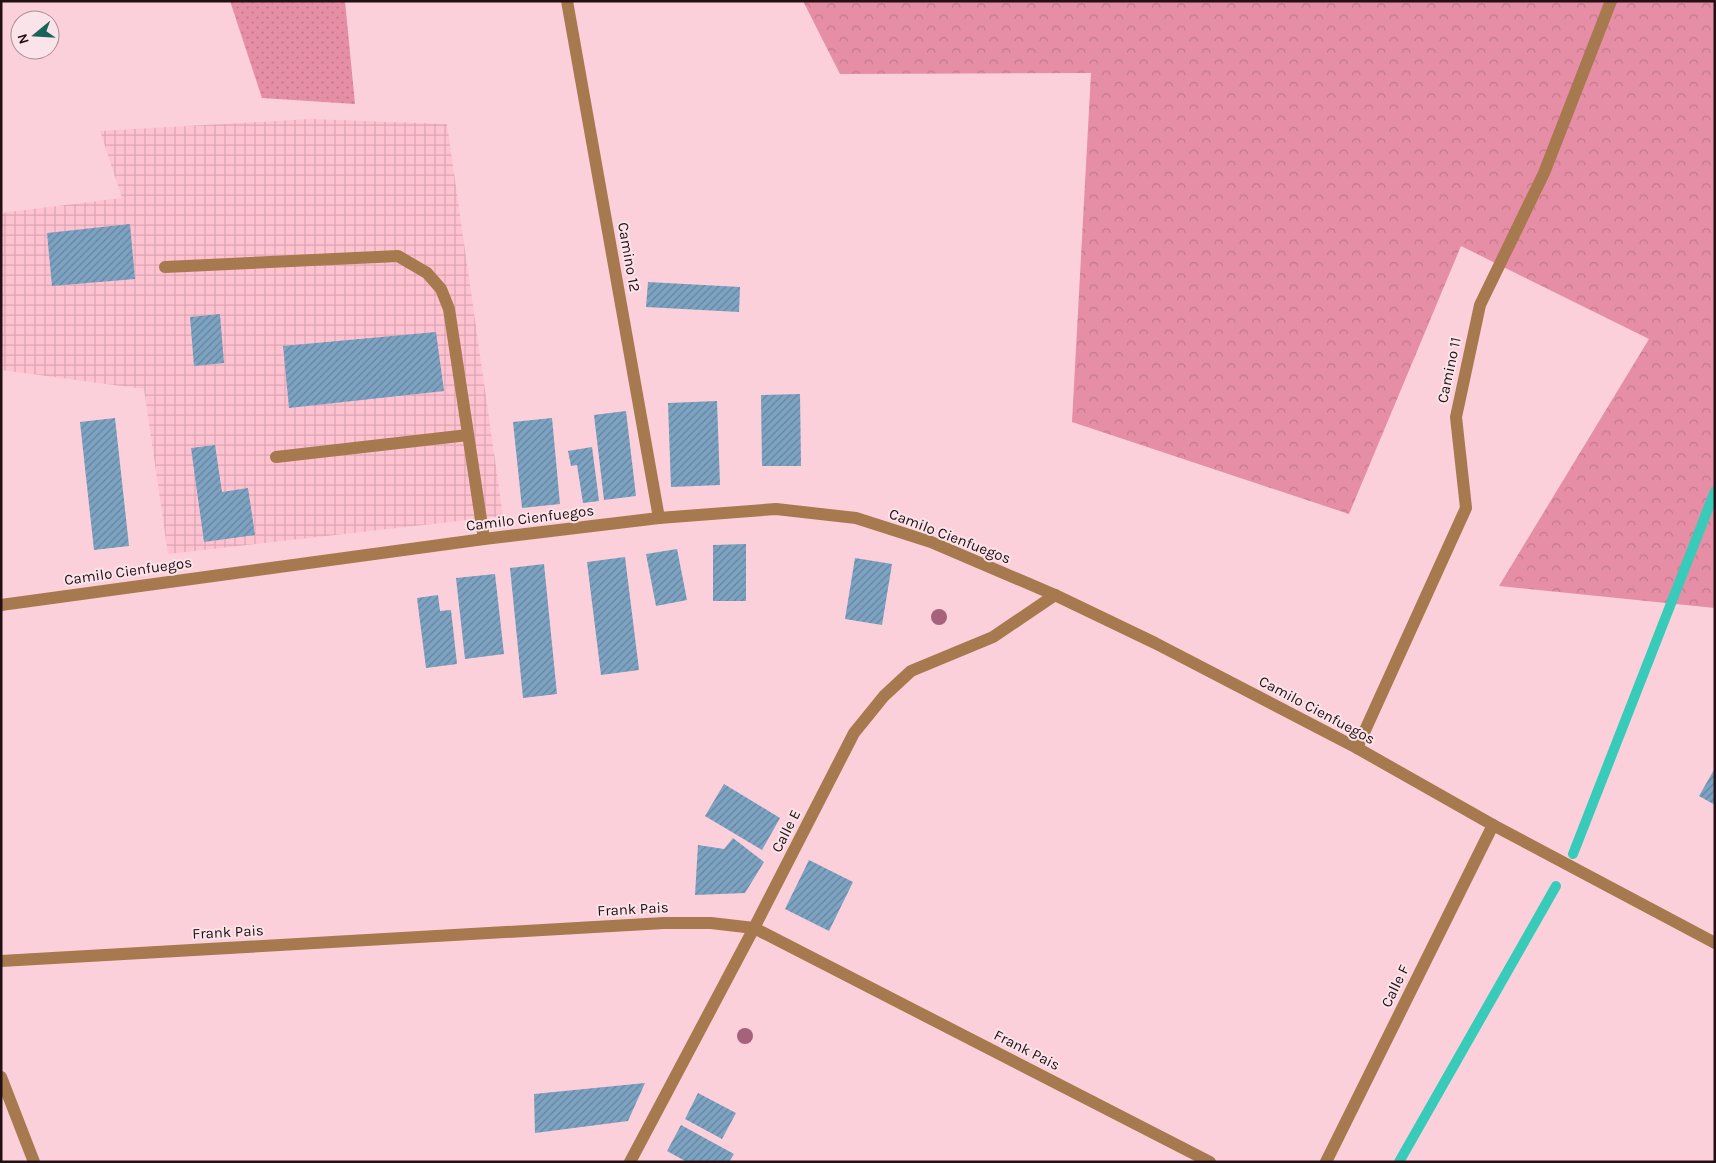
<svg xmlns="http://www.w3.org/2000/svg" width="1716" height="1163" viewBox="0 0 1716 1163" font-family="Karla,sans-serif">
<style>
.industrial{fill:url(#industrial-grid)}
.green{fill:url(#green-dots)}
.forest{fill:url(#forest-crowns)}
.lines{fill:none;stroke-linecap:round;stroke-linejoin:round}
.stream{stroke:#38cbb9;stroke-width:10}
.building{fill:url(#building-hatch)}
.service{stroke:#a7794e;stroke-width:12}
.minor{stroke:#a7794e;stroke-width:12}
.tertiary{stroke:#a7794e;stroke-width:12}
.tree{fill:#a6617b}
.labels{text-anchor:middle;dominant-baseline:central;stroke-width:4;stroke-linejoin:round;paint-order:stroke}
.street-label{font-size:15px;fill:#221015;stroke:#fae4e9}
</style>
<defs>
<pattern id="industrial-grid" width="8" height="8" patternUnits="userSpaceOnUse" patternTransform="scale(1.25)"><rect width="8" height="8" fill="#ffc2d1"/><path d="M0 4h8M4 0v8" fill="none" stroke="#daa6b3"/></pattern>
<pattern id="green-dots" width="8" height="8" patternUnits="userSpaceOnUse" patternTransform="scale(1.25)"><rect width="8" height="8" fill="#e58ea5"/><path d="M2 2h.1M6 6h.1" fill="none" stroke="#c4798d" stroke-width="1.8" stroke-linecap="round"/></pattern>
<pattern id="forest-crowns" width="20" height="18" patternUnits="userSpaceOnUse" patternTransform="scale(1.25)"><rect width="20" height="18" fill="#e58ea5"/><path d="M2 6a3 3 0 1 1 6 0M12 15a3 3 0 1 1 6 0" fill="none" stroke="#c4798d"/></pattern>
<pattern id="building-hatch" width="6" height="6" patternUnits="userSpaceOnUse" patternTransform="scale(1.25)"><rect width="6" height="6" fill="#7da3c2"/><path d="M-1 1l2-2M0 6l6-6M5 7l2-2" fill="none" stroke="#66839c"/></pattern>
</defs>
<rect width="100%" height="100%" fill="#fbd0da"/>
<path class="industrial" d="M310,119L447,124L503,516L168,554L144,389L1,370V213L122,198L100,131Z"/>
<path class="green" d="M230,1H345L355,104L262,98Z"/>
<path class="forest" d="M803,1H1715V608L1499,586L1649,339L1461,246L1349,514L1072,422L1091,73L840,74Z"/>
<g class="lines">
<path class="stream" d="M1573,854L1715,491
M1399,1162L1556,886"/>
</g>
<path class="building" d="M130,224L135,279L52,286L47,233Z
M648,282L740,287L739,312L646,307Z
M220,314L224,363L194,366L190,317Z
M436,332L444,391L289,408L283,346Z
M800,394L801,466H762L761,395Z
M717,401L720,485L671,487L668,403Z
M626,411L636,496L604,500L594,415Z
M115,418L129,546L94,550L80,422Z
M552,418L560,504L522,508L513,422Z
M215,445L222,492L248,488L255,535L204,542L191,448Z
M592,447L599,501L583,503L577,465L571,466L568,451Z
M746,544V601H713V545Z
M677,549L687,600L656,606L646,554Z
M625,557L639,670L601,675L587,562Z
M855,558L892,564L882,625L845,619Z
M544,564L557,694L523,698L510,568Z
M495,574L504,654L465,659L456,578Z
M438,595L440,611L451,610L457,664L426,668L417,598Z
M1715,768V805L1699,796Z
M724,784L780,818L762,850L705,816Z
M733,838L764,862L745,893L695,895L698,845L724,849Z
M809,860L853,882L829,931L785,909Z
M645,1083L628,1121L535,1133L534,1094Z
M698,1093L736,1113L722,1139L685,1119Z
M681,1125L734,1154L729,1162H687L667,1151Z"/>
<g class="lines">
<path class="service" d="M165,267L398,256L427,273L441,289L449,309L484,539
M276,457L468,435
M1357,748L1466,508L1456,417L1480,305L1544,173L1611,1"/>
<path class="minor" d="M567,1L659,518
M1,961L664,923H711L754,928L1210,1162
M1,1077L34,1162
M630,1162L754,928L854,733L884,696L911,671L993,637L1055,595
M1326,1162L1493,825"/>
<path class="tertiary" d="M1,605L484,539L659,518L776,509L856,518L931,542L1055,595L1155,643L1357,748L1493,825L1715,943"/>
</g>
<g class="tree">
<circle cx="939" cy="617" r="8"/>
<circle cx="745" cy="1036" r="8"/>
</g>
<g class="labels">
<g class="street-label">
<text transform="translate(629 257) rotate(80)">Camino 12</text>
<text transform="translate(1449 370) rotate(-78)">Camino 11</text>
<text transform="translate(530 518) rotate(-7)">Camilo Cienfuegos</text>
<text transform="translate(950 536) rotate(21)">Camilo Cienfuegos</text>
<text transform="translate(128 571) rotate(-8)">Camilo Cienfuegos</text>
<text transform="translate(1317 710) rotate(28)">Camilo Cienfuegos</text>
<text transform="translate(786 831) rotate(-63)">Calle E</text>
<text transform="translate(633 909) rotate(-3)">Frank Pais</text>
<text transform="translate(228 932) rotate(-3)">Frank Pais</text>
<text transform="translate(1395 986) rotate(-64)">Calle F</text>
<text transform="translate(1027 1050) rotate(27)">Frank Pais</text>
</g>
</g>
<rect width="1716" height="1163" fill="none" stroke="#221015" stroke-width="5"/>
<g transform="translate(35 35) rotate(252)"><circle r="24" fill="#fae4e9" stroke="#a48f94"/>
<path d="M0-4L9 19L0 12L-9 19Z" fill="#19645a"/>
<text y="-8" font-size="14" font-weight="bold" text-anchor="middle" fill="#221015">N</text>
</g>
</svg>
